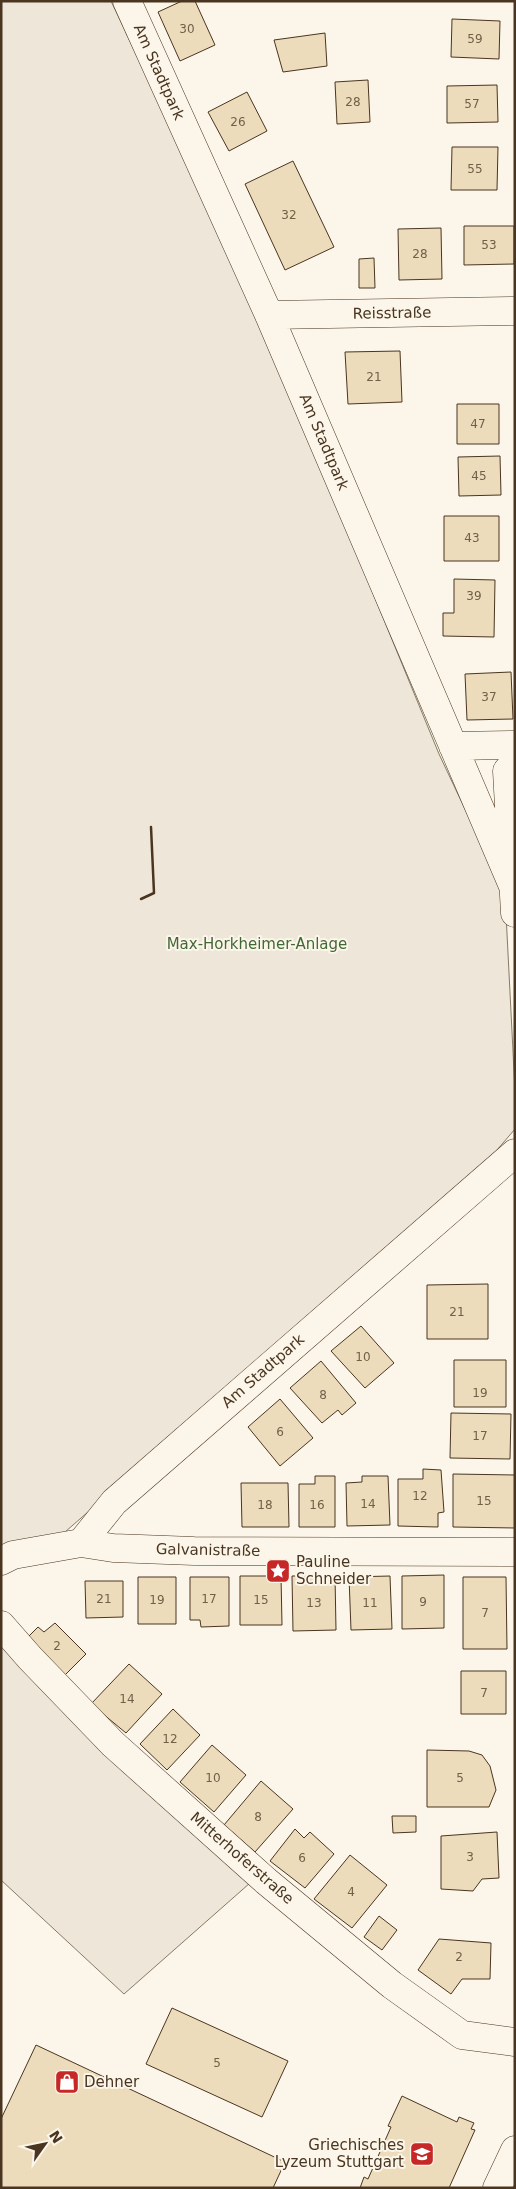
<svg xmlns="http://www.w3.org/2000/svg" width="516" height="2189" viewBox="0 0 516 2189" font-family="'DejaVu Sans',sans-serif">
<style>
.green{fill:#ede6d9;stroke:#887966}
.building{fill:#ecdcbc;stroke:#4a3520}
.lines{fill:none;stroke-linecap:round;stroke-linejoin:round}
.minor-casing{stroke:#4a3520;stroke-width:29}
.minor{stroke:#fbf6e9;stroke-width:28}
.wall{stroke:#4a3520;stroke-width:2.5}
.labels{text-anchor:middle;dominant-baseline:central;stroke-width:4;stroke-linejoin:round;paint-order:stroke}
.number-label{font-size:12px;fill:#725f47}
.street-label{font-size:15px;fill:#4a3520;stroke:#fbf6e9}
.park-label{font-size:15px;fill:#436837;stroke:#fbf6e9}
.poi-label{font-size:15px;fill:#4a3520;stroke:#fbf6e9;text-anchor:start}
</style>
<rect width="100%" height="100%" fill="#fbf6e9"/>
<path class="green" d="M1,1H111L258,313L439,754L505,894L515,1091V1129L479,1171L65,1532L1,1571Z
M1,1642L250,1883L124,1994L1,1880Z"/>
<path class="building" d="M182,1H195L215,45L180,61L158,12Z
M452,19L500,21L499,59L451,57Z
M325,33L327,66L283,72L274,40Z
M368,80L370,122L337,124L335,82Z
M497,85L498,122L447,123V86Z
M247,92L267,131L229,151L208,112Z
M452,147H498L497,190H451Z
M293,161L334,247L285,270L245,184Z
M464,226H514V264L464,265Z
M441,228L442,279L399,280L398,229Z
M374,258L375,288H359V259Z
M400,351L402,402L348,404L345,352Z
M457,404H499V444H457Z
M500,456L501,495L459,496L458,457Z
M444,516H499V561H444Z
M454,579L495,580L494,637L443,636V613H454Z
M511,672L513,719L467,720L465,674Z
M488,1284V1339H427V1285Z
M361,1326L394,1363L365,1388L331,1351Z
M454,1360H506V1407H454Z
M321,1361L356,1403L342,1415L338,1410L322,1423L290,1388Z
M280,1399L313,1438L280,1466L248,1427Z
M451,1413L511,1414L510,1459L450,1458Z
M423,1469L441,1470L444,1512L438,1513V1527L398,1526V1479H423Z
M453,1474L515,1475V1528L453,1527Z
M315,1476H335V1527H299V1484H315Z
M362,1476H388L390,1525L347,1526L346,1483L362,1482Z
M241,1483H288L289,1527H242Z
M444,1575V1628L402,1629V1576Z
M240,1576H281L282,1625H240Z
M292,1576H335L336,1630L293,1631Z
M390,1576L392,1629L351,1630L349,1577Z
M138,1577H176V1624H138Z
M190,1577H229V1626L201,1627L200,1620H190Z
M463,1577H506L507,1649H463Z
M85,1581H123V1617L86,1618Z
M55,1623L86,1654L65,1675L27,1638L38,1627L44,1632Z
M129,1664L162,1694L126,1733L91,1704Z
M461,1671H506V1714H461Z
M173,1709L200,1735L167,1770L140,1744Z
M212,1745L246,1775L214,1812L180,1782Z
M427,1750L469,1751L482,1755L490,1766L496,1790L489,1807H427Z
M261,1781L293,1809L255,1852L224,1825Z
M392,1816H416V1832L393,1833Z
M295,1829L304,1838L310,1832L334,1854L305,1888L270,1861Z
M497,1832L499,1878L482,1879L473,1891L441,1889V1836Z
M350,1855L387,1885L352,1928L314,1899Z
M379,1916L397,1930L382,1950L364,1937Z
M439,1939L491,1943L490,1979H462L451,1994L418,1970Z
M172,2008L288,2061L262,2117L146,2064Z
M36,2045L285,2162L273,2188H1V2119Z
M402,2096L457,2122L459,2117L474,2123L471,2129L475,2130L449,2188H360L364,2177L368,2179L391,2127L388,2126Z"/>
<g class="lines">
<defs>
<path id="minor" d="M127,1L269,315L513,886
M269,315L515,311
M453,746L515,745
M515,763L507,771L515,913
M81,1543L113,1548L194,1551L515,1552
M1,1561L13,1555L81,1543L114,1502L515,1153
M1,1625L30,1658L113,1744L266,1881L392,1985L462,2035L515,2042
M497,2188L515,2150"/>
</defs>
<use href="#minor" class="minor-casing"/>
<use href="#minor" class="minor"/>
<path class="wall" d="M141,899L154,893L151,827"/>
</g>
<defs>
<symbol id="sight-square" viewBox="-11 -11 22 22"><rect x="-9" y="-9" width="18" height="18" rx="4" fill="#c62828" stroke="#fbf6e9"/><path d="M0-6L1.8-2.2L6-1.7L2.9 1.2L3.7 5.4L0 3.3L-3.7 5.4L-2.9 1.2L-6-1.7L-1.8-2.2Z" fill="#fff"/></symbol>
<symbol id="shop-square" viewBox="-11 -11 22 22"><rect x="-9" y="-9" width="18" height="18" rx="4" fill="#c62828" stroke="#fbf6e9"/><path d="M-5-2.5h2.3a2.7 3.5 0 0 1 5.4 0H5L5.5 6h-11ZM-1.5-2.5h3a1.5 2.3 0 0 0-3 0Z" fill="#fff"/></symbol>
<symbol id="school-square" viewBox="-11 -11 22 22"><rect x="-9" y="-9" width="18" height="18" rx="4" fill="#c62828" stroke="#fbf6e9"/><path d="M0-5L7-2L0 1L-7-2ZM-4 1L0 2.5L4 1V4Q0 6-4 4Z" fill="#fff"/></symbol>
</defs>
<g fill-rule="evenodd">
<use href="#sight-square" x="264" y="1557" width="28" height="28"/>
<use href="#shop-square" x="53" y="2068" width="28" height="28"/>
<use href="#school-square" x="408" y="2140" width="28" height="28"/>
</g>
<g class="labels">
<g class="number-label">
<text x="187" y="29">30</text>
<text x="475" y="39">59</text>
<text x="353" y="102">28</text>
<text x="472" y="104">57</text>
<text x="238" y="122">26</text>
<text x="475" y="169">55</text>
<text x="289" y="215">32</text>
<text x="489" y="245">53</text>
<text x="420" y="254">28</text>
<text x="374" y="377">21</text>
<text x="478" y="424">47</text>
<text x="479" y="476">45</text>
<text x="472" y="538">43</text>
<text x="474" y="596">39</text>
<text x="489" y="697">37</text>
<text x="457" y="1312">21</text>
<text x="363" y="1357">10</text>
<text x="480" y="1393">19</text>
<text x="323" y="1395">8</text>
<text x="280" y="1432">6</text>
<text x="480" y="1436">17</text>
<text x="420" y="1496">12</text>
<text x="484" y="1501">15</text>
<text x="368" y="1504">14</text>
<text x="265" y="1505">18</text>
<text x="317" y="1505">16</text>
<text x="104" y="1599">21</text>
<text x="209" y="1599">17</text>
<text x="157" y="1600">19</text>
<text x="261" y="1600">15</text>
<text x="423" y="1602">9</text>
<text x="314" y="1603">13</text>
<text x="370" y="1603">11</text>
<text x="485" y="1613">7</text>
<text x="57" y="1646">2</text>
<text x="484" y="1693">7</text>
<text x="127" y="1699">14</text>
<text x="170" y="1739">12</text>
<text x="213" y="1778">10</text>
<text x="460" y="1778">5</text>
<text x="258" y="1817">8</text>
<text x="470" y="1857">3</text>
<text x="302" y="1858">6</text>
<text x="351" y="1892">4</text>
<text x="459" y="1957">2</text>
<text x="217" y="2063">5</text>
</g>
<g class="street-label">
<text transform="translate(159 72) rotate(66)">Am Stadtpark</text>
<text transform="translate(392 313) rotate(-1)">Reisstraße</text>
<text transform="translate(324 442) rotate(67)">Am Stadtpark</text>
<text transform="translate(263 1371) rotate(-41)">Am Stadtpark</text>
<text transform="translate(208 1550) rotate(1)">Galvanistraße</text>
<text transform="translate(242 1858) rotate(41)">Mitterhoferstraße</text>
</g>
<g class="park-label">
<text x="257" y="944">Max-Horkheimer-Anlage</text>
</g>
<g class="poi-label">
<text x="296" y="1562">Pauline<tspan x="296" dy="17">Schneider</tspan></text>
<text x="84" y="2082">Dehner</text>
<text x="404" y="2145" text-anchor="end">Griechisches<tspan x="404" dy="17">Lyzeum Stuttgart</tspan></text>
</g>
</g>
<rect width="516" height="2189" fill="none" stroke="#4a3520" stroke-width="5"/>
<g transform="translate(45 2144) rotate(57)" stroke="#fbf6e9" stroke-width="4" paint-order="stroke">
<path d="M0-4L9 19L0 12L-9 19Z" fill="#4a3520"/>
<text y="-8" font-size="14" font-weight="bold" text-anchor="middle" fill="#4a3520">N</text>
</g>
</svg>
